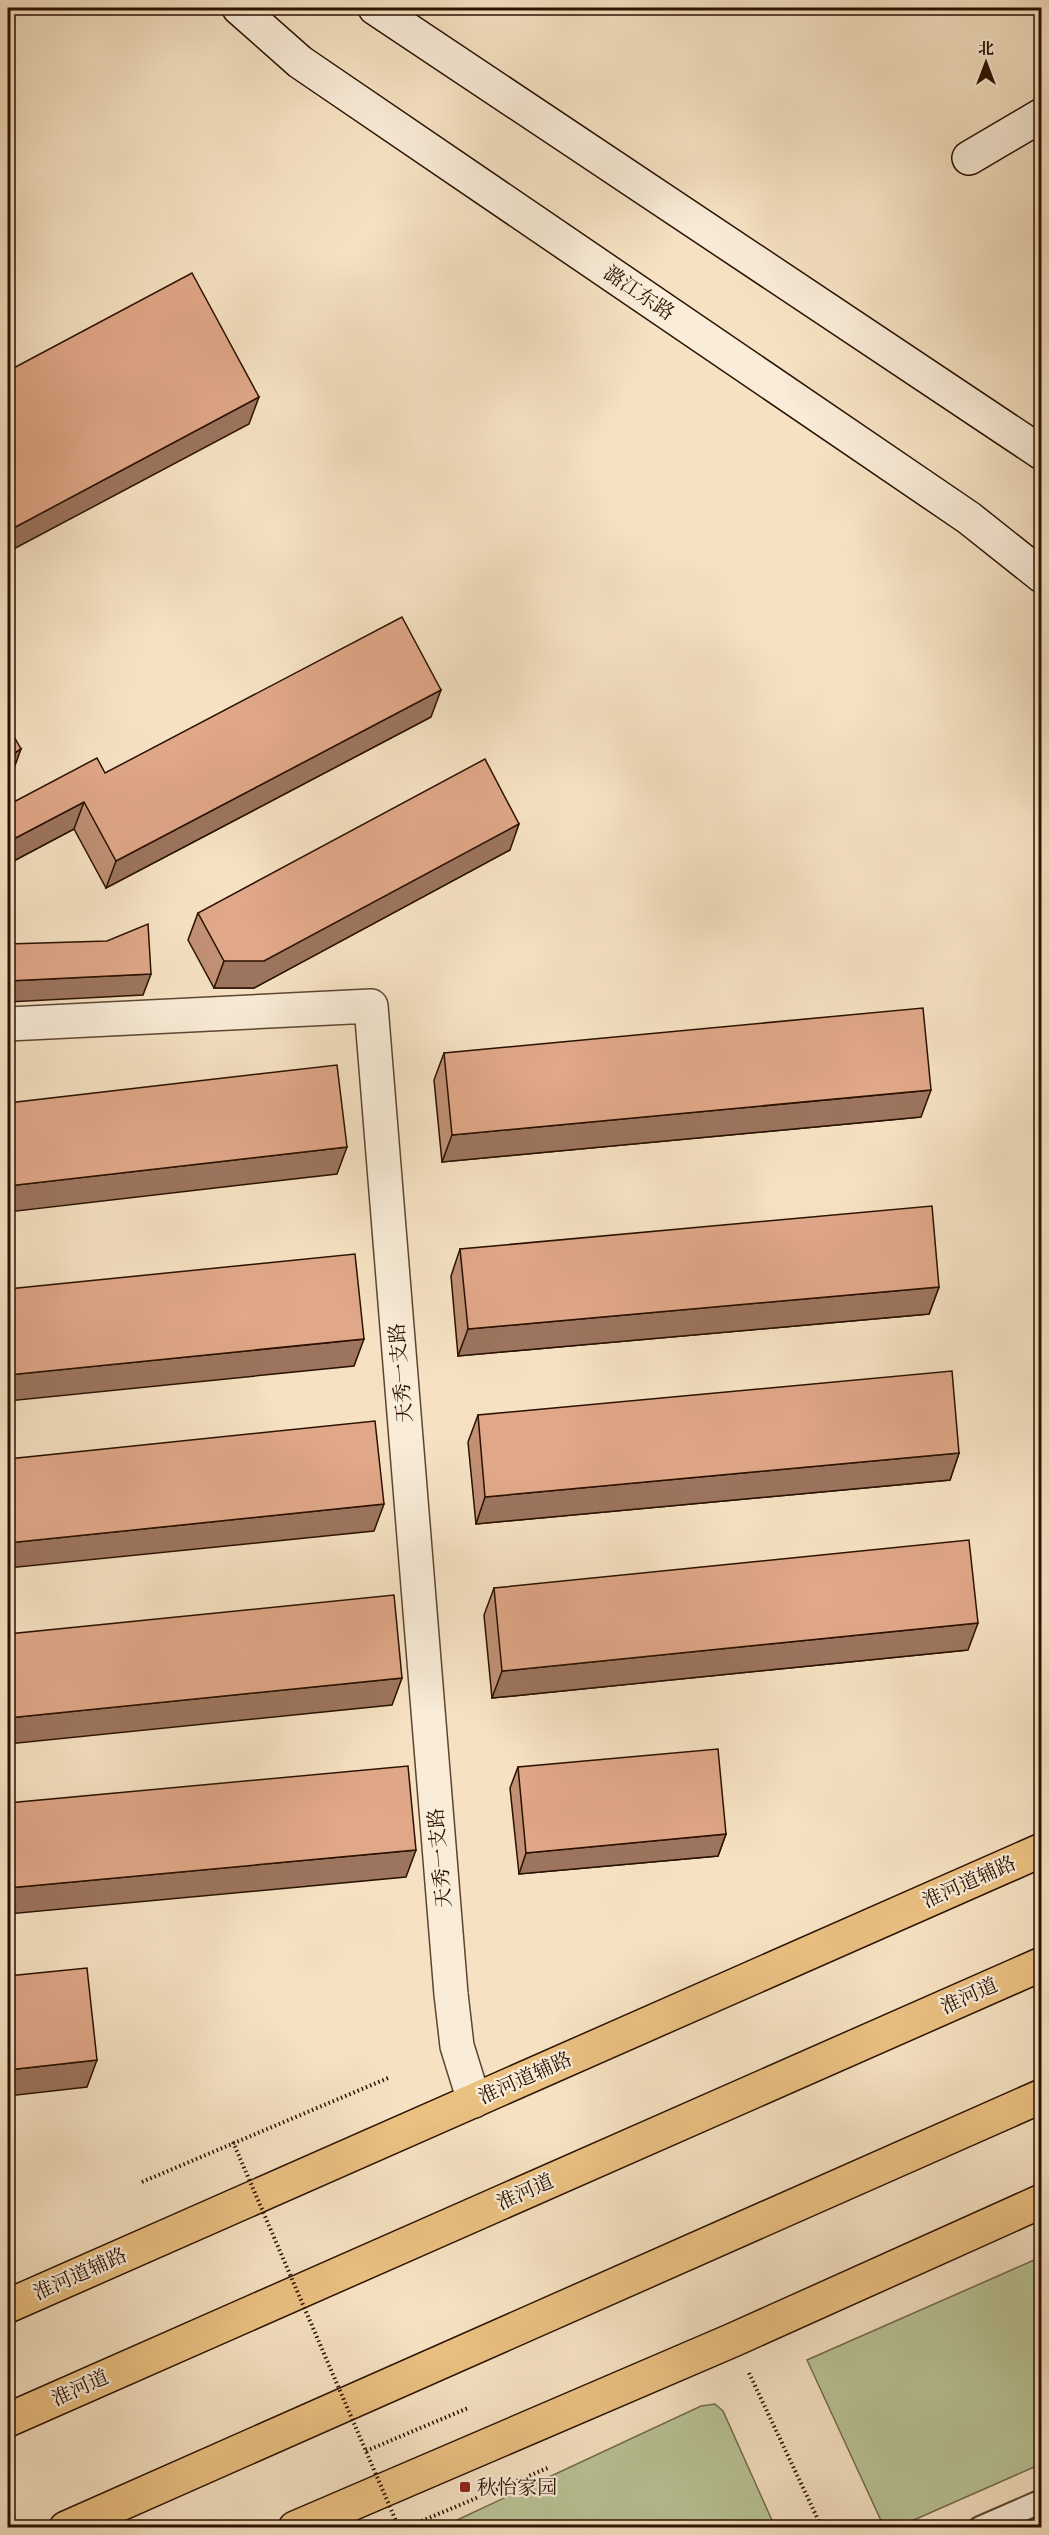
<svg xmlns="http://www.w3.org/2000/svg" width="1049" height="2535" viewBox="0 0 1049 2535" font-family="Cardo,'Noto Serif SC',serif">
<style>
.green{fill:#b9c496;stroke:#726a4b;stroke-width:1.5}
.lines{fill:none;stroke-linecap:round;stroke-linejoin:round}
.lane-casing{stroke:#5d4531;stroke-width:26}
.street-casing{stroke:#5d4531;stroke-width:36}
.secondary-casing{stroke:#2a1100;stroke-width:36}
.primary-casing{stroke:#2a1100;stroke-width:36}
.highway-casing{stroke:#2a1100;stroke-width:36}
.path{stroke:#2a1100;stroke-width:4;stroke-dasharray:1.5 3;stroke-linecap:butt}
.lane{stroke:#f9ecd8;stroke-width:22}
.street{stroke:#f9ecd8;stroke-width:33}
.secondary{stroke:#f9ecd8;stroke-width:33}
.primary{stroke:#ebc182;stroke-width:33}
.highway{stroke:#ebc182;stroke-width:33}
.path-bridge{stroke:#2a1100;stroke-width:4;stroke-dasharray:1.5 3;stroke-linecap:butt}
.wall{fill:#c19075;stroke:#2a1100;stroke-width:1.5}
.shaded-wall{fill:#9d755f;stroke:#2a1100;stroke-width:1.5}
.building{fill:#e0a788;stroke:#2a1100;stroke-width:1.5}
.poi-dot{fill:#8f2418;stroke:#f9ecd8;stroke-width:2}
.labels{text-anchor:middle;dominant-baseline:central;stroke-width:4.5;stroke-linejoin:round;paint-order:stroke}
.street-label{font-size:20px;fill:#2a1100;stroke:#f9ecd8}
.poi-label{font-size:20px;fill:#2a1100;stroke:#f9ecd8;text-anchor:start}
</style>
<rect width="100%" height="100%" fill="#f6e2c3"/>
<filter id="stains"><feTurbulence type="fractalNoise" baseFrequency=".00333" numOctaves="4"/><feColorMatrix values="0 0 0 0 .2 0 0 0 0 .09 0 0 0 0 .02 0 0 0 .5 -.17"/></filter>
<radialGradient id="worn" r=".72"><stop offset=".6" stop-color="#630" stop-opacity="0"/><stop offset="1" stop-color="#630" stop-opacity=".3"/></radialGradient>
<path class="green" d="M1041,2257V2464L898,2527H884L807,2360Z
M715,2404L723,2411L775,2527H442L701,2406Z"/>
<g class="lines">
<defs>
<path id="lane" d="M980,2528L1042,2501"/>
<path id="street" d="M8,1024L371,1006L451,1994L457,2046L474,2101"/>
<path id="secondary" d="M239,8L300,62L969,518L1042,576
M375,8L1042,453
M969,158L1042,115"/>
<path id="primary" d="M8,2306L1042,1850
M295,2528L733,2340L1042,2201"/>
<path id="highway" d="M8,2420L1042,1964
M66,2528L1042,2096"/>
</defs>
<use href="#lane" class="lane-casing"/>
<use href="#street" class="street-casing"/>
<use href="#secondary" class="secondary-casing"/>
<use href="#primary" class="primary-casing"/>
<use href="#highway" class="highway-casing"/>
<path class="path" d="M142,2182L388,2078
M749,2373L822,2528
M366,2451L468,2408
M405,2528L550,2467"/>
<use href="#lane" class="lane"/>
<use href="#street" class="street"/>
<use href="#secondary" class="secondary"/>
<use href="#primary" class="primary"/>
<use href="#highway" class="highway"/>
<path class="path-bridge" d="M233,2142L399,2528"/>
</g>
<path class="wall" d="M431,717L106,888L74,829L8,864V805L105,773Z
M510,850L254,988H214L188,940L198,913Z
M444,1053L921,1117L442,1162L434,1080Z
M460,1249L939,1287L929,1314L458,1356L451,1276Z
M478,1415L959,1453L950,1480L476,1524L468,1442Z
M494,1588L968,1650L492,1698L484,1615Z
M518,1767L726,1834L718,1856L519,1874L510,1788Z"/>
<path class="shaded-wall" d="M259,397L249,424L8,552V531Z
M441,690L431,717L106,888L116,861Z
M21,749L13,771L8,774V757Z
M84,802L74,829L8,864V842Z
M519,824L510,850L254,988H214L224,961Z
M151,974L143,995L8,1002V981Z
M931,1090L921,1117L442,1162L452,1135Z
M347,1147L337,1174L8,1212V1186Z
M939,1287L929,1314L458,1356L468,1329Z
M364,1339L354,1366L8,1401V1375Z
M959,1453L950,1480L476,1524L485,1497Z
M384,1504L374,1531L8,1568V1543Z
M978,1623L968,1650L492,1698L502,1671Z
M402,1678L392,1705L8,1744V1718Z
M726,1834L718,1856L519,1874L526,1853Z
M416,1850L406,1877L8,1914V1888Z
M97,2060L87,2087L8,2096V2070Z"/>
<path class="building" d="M192,273L259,397L8,531V371Z
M402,617L441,690L116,861L84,802L8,842V805L97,758L105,773Z
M8,726L21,749L8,757Z
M485,759L519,824L264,961H224L198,913Z
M148,924L151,974L8,981V944L107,941Z
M923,1008L931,1090L452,1135L444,1053Z
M337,1065L347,1147L8,1186V1103Z
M932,1206L939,1287L468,1329L460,1249Z
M355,1254L364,1339L8,1375V1289Z
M952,1371L959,1453L485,1497L478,1415Z
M375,1421L384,1504L8,1543V1459Z
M969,1540L978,1623L502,1671L494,1588Z
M394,1595L402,1678L8,1718V1634Z
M718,1749L726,1834L526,1853L518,1767Z
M408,1766L416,1850L8,1888V1803Z
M87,1968L97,2060L8,2070V1976Z"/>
<rect class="poi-dot" x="459" y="2481" width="12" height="12" rx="3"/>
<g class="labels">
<g class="street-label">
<text transform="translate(639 293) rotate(34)">潞江东路</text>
<text transform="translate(401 1373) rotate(-95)">天秀一支路</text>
<text transform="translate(440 1858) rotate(-95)">天秀一支路</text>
<text transform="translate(969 1882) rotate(-24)">淮河道辅路</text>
<text transform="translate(969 1996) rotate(-24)">淮河道</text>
<text transform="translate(525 2078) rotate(-24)">淮河道辅路</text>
<text transform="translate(525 2192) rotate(-24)">淮河道</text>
<text transform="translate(80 2274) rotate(-24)">淮河道辅路</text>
<text transform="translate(80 2388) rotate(-24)">淮河道</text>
</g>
<g class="poi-label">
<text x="477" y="2487">秋怡家园</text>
</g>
</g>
<rect width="1049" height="2535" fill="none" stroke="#f6e2c3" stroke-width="30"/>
<rect x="9" y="9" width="1031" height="2517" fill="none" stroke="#2a1100" stroke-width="3"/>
<rect x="15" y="15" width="1019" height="2505" fill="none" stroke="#2a1100" stroke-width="1.5"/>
<g transform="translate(986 63)" stroke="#f9ecd8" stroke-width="4.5" paint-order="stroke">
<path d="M0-4.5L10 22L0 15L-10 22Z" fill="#2a1100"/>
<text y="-9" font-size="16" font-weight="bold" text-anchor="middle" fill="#2a1100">北</text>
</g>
<rect width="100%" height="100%" filter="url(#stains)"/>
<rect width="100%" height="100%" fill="url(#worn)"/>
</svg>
